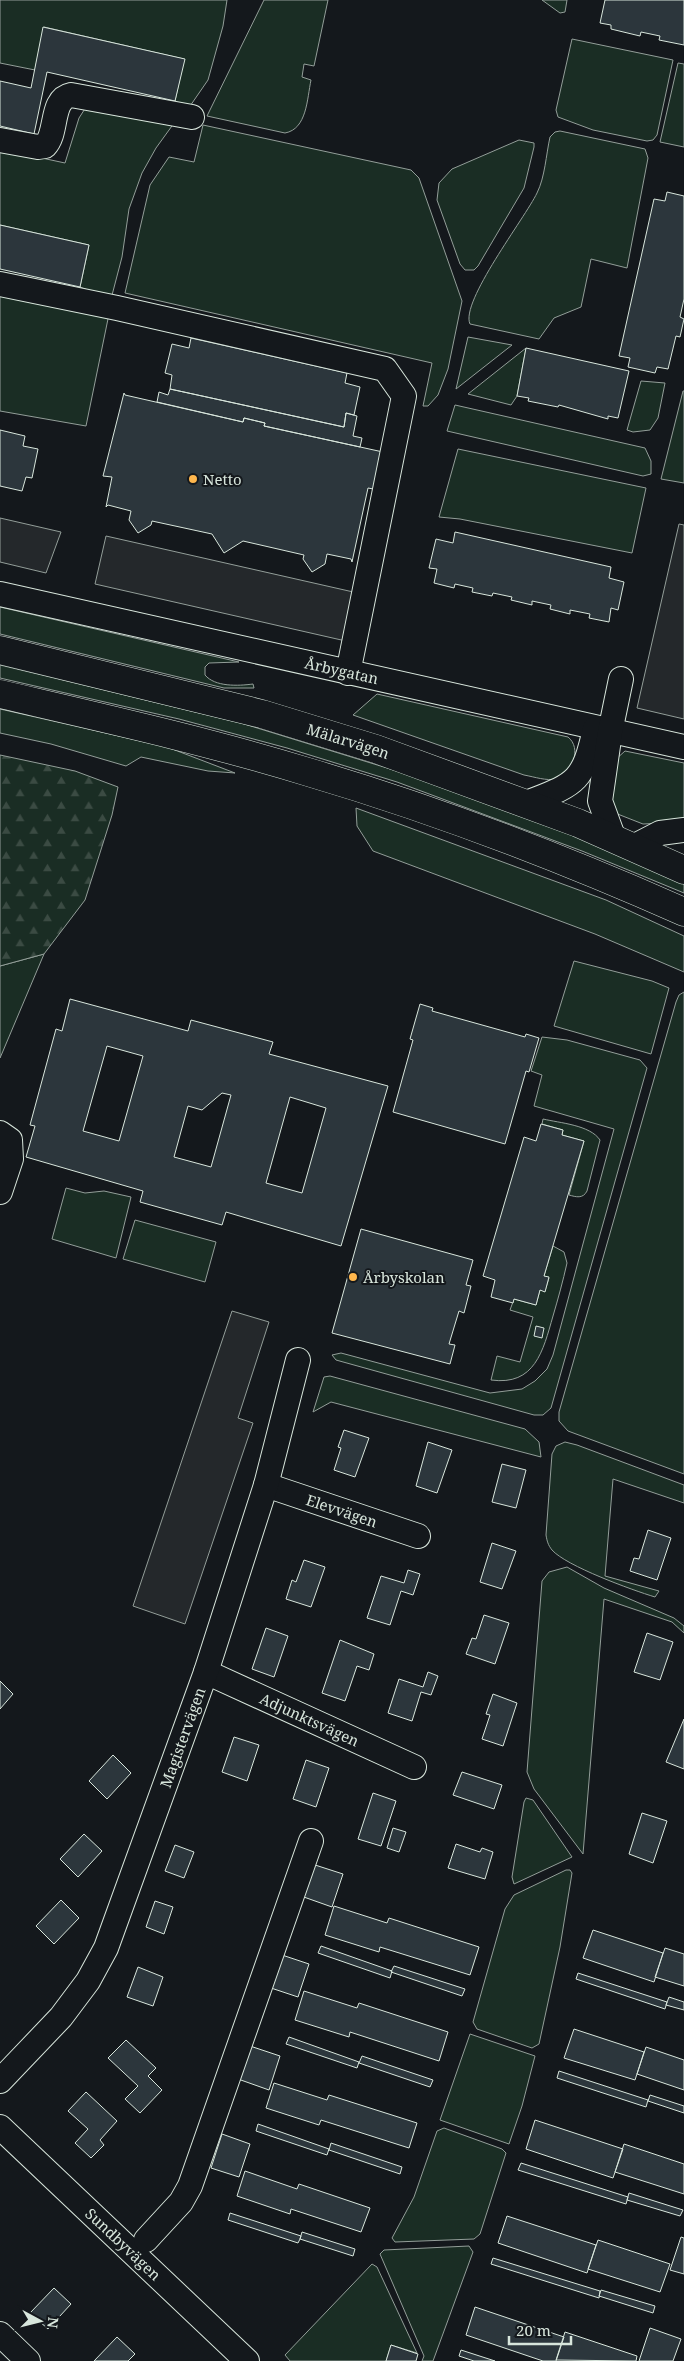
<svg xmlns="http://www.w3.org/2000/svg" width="684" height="2361" viewBox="0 0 684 2361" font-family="'Noto Serif',serif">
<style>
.green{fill:#1a2d24;stroke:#939e99}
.forest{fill:url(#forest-firs);stroke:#939e99}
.parking{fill:#24282b;stroke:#939e99}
.building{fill:#2c363c;stroke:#d8e6dc;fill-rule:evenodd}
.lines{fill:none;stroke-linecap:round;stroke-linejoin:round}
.minor-casing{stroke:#d8e6dc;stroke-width:26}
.major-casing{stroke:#d8e6dc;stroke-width:29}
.minor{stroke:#14181c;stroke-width:24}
.major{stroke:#14181c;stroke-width:28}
.poi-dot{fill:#ffb74d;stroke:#14181c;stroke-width:2}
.labels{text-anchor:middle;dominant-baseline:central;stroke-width:4;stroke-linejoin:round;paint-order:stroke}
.poi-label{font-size:15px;fill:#d8e6dc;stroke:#14181c;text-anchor:start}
.street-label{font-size:15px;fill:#d8e6dc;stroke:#14181c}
</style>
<defs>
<pattern id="forest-firs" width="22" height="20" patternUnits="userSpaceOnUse" patternTransform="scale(1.25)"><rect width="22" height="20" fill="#1a2d24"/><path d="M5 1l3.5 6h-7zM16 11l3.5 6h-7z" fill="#3b4b43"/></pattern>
</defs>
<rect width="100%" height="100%" fill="#14181c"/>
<path class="green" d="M0,0H227L223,26L208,80L188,109L175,101L184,59L44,27L35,70L0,63Z
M264,0H328L314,66L304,64L302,77L311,80C307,99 307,129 285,133L207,116Z
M542,0H567L565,12L560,13Z
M572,39L673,60L657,135L653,140L647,141L593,130L558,117L556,110Z
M678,63L684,64V147L660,142Z
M88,104L177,119L156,148L142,173L129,209L122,257L111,299L80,287L89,245L0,225V149L65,163L79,118Z
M203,125L411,170L419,178L462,301L448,369L438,395L428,406H423L432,363L125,293L150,185L169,157L194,162Z
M560,131L645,149L648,158L627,268L591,259L581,307L554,318L539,339L470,324C460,302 525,218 537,193C545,177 546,155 550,137L555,132Z
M519,140L534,143V147L524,188L478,266L474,270H465L460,264L437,200L439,183L452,169Z
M0,292L109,314L86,426L0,411Z
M468,337L512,345L456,389Z
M526,348L517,396L511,405L468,394Z
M641,381L665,383L658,418L650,430L633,432L627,430Z
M683,391H684V483L661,479Z
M455,405L645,448L651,461V474L643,476L447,431Z
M458,449L646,488L632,553L460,519L439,517Z
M0,607L239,662L209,663L205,667V675C215,687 238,686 253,684L254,688H224L0,634Z
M0,665L241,723L400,772L588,841L684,884V893L582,851L397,782L287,748L179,719L0,678Z
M377,694L568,737C582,748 573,774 556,779C546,781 535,777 524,775L353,715Z
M0,709L167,747L235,773L208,771L141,757L126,766L51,744L0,733Z
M625,751L684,763V822L643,824L615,813L608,798L615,760Z
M356,808L606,900L684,936V972L595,934L373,851L357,826Z
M44,954L3,1051L0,1058V966Z
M574,961L652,981L669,988L651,1054L554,1026Z
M684,992V1474L568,1431L559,1421V1412L676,1002L679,995Z
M542,1037L567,1040L640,1060L647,1068L551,1408L543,1415H534L336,1360L332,1355L341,1353L490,1393L522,1389L535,1381L547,1369L553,1355L614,1129L534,1106L542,1075L531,1071Z
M543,1119C560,1123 590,1125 600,1140L587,1191C583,1199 576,1197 569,1195L584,1141L562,1135L563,1130L542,1124Z
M66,1188L85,1193L104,1191L131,1197L116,1258L52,1239Z
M135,1220L216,1242L205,1282L123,1259Z
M553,1246L564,1252L567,1263C563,1281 558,1299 553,1316C543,1351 535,1386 491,1380L497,1356L520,1362L533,1317L510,1310L514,1299L536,1305L540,1290L545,1291L549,1278L544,1276Z
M330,1376L525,1429L539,1442L541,1457L331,1402L313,1412L324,1377Z
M565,1442L577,1445L684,1485V1503L613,1479L605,1576L659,1591L655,1597C632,1590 566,1566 552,1550C548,1545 547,1541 546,1535L552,1454L556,1446Z
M567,1567L604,1588L674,1618L684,1626V1633L672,1622L604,1599L583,1854L534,1789L527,1772L542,1581L549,1572Z
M526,1798L533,1800L572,1857L514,1884L512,1877L524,1802Z
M566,1870H570L572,1873L560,1947L539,2044L532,2048L477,2029L473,2022L505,1909L514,1895Z
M470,2034L535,2056L522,2106L509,2144L440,2120Z
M444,2128L502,2149L506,2153L480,2234L474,2239L395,2242L392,2238L414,2197L437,2131Z
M469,2246L473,2252L433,2361H422L424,2356L380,2254L384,2250Z
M372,2264L377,2267L417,2353L391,2345L386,2361H290L285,2355Z"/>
<path class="forest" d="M0,755L75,771L118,787L112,815L85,900L44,954L0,966Z"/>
<path class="parking" d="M0,518L61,532L46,573L0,562Z
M679,524L684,525V719L637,708Z
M106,536L371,596L359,644L95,584Z
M232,1311L269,1322L238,1418L253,1423L185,1624L133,1606Z"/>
<path class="building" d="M605,0H684V45L659,40L660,36L641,32L640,36L611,29V25L600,23Z
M43,27L185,59L175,101L47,72L34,134L0,126V81L31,88Z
M667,192L684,196V299L680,317L684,319L680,337L676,336L668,369L657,367L655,373L628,367L630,358L619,356L654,199L665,201Z
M0,225L89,245L80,287L0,269Z
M191,338L347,373L345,383L360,387L354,415L346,413L344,427L170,389L172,375L165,373L172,344L189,348Z
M526,348L629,371L618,418L608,416V419L559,405L558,407L528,401L529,398L517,396Z
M170,389L344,427L346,413L357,416L353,436L362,438L360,447L264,426L265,423L244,418L243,422L157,402L159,392L168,395Z
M124,393L125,395L243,422L244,418L265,423L264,426L383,452L384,491L368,488L352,562L351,559L327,554L325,564L312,572L303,559L304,555L243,541L224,553L212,534L152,521L151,525L138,533L129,520L131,511L108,505L106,507L112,477L103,476Z
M0,430L25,436L23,446L38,449L32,478L26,477L22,491L0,486Z
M455,532L611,567L609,578L624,582L618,610L611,608L609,622L589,618L590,614L570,610V614L550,609L551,605L532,601V605L511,600L512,597L493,593L492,596L472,592L473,588L455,584L454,588L434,583L437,569L429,568L436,539L453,543Z
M70,999L188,1031L191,1020L273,1042L269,1054L388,1086L341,1246L226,1212L222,1225L140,1202L143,1191L26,1157L35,1126L30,1125L56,1029L62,1031ZM107,1046L143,1056L119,1141L83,1131ZM222,1093L231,1095L211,1167L174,1157L188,1106L202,1110ZM290,1097L326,1108L302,1193L266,1183Z
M420,1004L433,1008L432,1011L525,1037L526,1034L539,1038L529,1072L526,1071L505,1144L393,1112L413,1040L410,1039Z
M541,1124L563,1130L562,1135L584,1141L544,1276L549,1277L545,1292L540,1290L536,1305L514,1299L513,1303L491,1297L495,1280L483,1276L524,1137L536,1141Z
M361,1229L473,1260L466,1285L471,1286L464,1313L459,1311L449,1344L455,1345L450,1364L332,1333Z
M536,1326L544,1328L542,1338L534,1336Z
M344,1430L369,1438L355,1477L334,1470L341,1448L338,1447Z
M428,1442L452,1450L437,1493L416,1486Z
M502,1464L526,1470L516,1508L492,1502Z
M648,1530L671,1538L657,1580L630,1571L634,1558L639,1559Z
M492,1543L516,1551L502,1589L480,1582Z
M304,1560L325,1567L311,1607L286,1599L292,1580L296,1582Z
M408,1570L420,1574L413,1595L401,1591L390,1625L367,1618L381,1576L404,1583Z
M484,1615L509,1623L495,1664L466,1654L472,1638L476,1639Z
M266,1628L288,1636L274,1677L252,1669Z
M647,1633L673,1642L660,1680L634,1672Z
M340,1640L374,1654L369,1670L357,1666L345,1701L322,1693Z
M428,1672L438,1676L431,1695L421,1692L412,1721L388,1713L399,1679L423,1687Z
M0,1681L13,1694L0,1709Z
M493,1694L517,1703L503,1746L482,1739L490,1715L486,1714Z
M684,1719V1769L666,1762Z
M234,1737L259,1745L247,1781L222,1772Z
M113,1755L131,1773L107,1799L89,1781Z
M306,1760L329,1768L316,1807L293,1799Z
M462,1772L502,1785L494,1809L453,1795Z
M373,1793L396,1801L381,1846L358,1839Z
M642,1813L667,1821L653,1863L629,1854Z
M393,1828L406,1832L399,1852L387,1848Z
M84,1834L102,1851L78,1877L60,1859Z
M456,1844L480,1852L482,1848L493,1852L485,1879L448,1868Z
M175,1845L194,1852L184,1878L165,1871Z
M312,1864L343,1874L332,1907L301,1896Z
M61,1900L79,1918L54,1944L36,1926Z
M155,1901L173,1907L164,1934L146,1927Z
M334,1906L387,1923L389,1918L479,1947L470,1975L380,1947L379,1952L325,1935Z
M593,1930L663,1953L654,1982L583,1958Z
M321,1946L392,1971L390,1978L318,1953Z
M665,1948L684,1954V1986L655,1977Z
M279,1954L309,1964L298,1997L268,1987Z
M394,1966L465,1989L462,1996L391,1972Z
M138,1967L163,1977L153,2006L127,1997Z
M578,1973L667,2002L665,2009L576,1979Z
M304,1991L357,2008L359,2003L448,2032L439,2061L350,2032L349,2037L295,2020Z
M669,1997L684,2002V2010L666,2005Z
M574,2029L644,2052L635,2080L564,2058Z
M289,2037L359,2062L357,2068L286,2044Z
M126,2040L156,2068L148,2076L162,2090L140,2113L125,2099L138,2086L108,2058Z
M250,2046L280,2056L269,2090L238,2079Z
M646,2047L684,2060V2090L637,2074Z
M362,2056L433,2080L430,2087L359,2063Z
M559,2071L648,2100L646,2107L557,2078Z
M274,2083L327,2100L329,2095L417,2123L409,2148L321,2120L319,2125L266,2108Z
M86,2092L117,2121L100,2140L104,2145L91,2158L75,2143L88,2129L68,2111Z
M650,2095L684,2106V2113L648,2101Z
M535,2120L623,2149L613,2178L526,2149Z
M258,2124L329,2149L327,2155L256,2131Z
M222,2134L250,2144L239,2177L211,2168Z
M331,2143L402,2167L400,2174L329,2150Z
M624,2144L684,2164V2194L615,2172Z
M521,2163L628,2197L626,2204L518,2170Z
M245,2171L297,2189L299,2184L370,2208L361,2232L291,2209L290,2214L237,2196Z
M629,2193L683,2210L680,2216L627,2200Z
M230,2213L301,2236L300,2239L298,2243L228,2220Z
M507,2216L596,2245L587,2273L498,2243Z
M302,2232L355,2249L353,2256L300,2239Z
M681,2237L684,2238V2274L670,2270Z
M598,2240L670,2264L660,2292L588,2269Z
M493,2258L600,2291L599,2298L491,2264Z
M54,2288L71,2304L48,2329L30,2313Z
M601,2290L655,2306L653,2313L599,2296Z
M475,2307L564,2337L556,2361H543L466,2335Z
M650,2328L681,2339L673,2361H639Z
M565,2332L637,2356L636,2361L556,2360Z
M117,2337L135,2354L128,2361H94Z
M391,2345L418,2354L416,2361H386Z
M461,2350L495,2361H474L459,2356Z"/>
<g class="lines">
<defs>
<g id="minor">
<path d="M0,140L38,147L45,146C58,133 50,99 71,95L192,117"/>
<path d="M0,284L117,308L385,369L404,396L348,673"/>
<path id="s1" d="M0,594L684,747"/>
<path d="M524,804C575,784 583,784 595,729"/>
<path d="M614,839L600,801L610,732L621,679"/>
<path d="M633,847L660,833L684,830"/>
<path d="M0,1133L10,1140L11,1159L0,1192"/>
<path id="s2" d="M266,1485L418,1536"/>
<path id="s3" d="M206,1672L414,1767"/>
<path id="s4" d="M0,2081L61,2017L88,1981L106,1948L206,1672L266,1485L298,1360"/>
<path id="s5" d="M0,2127L247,2361"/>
<path d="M146,2240L181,2202L190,2186L311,1841"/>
<path d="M0,2334L28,2361"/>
</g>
<g id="major">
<path id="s6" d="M0,650L262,714L376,749L578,823L684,870"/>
<path d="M0,694C103,718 207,741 308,772C437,810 562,858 684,912"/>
</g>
</defs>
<use href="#minor" class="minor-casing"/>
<use href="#major" class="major-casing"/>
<use href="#minor" class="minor"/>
<use href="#major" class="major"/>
</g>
<g class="poi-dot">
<circle cx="193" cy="479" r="5"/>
<circle cx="353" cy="1277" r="5"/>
</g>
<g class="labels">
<g class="poi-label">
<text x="203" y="479">Netto</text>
<text x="363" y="1277">Årbyskolan</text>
</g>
<g class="street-label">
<text stroke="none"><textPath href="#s1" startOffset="350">Årbygatan</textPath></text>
<text stroke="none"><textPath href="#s6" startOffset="360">Mälarvägen</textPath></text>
<text stroke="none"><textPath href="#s2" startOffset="80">Elevvägen</textPath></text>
<text stroke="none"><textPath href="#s3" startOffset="114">Adjunktsvägen</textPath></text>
<text stroke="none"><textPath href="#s4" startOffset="395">Magistervägen</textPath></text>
<text stroke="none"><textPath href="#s5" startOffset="170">Sundbyvägen</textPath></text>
</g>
</g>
<g transform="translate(40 2321) rotate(97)" stroke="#14181c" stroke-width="4" paint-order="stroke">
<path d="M0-4L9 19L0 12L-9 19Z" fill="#d8e6dc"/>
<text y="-8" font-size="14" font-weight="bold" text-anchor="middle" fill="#d8e6dc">N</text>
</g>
<path d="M509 2336v8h62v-8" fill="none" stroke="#d8e6dc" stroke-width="2.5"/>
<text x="516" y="2336" font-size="15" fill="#d8e6dc" stroke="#14181c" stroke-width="4" paint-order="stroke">20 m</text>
</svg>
